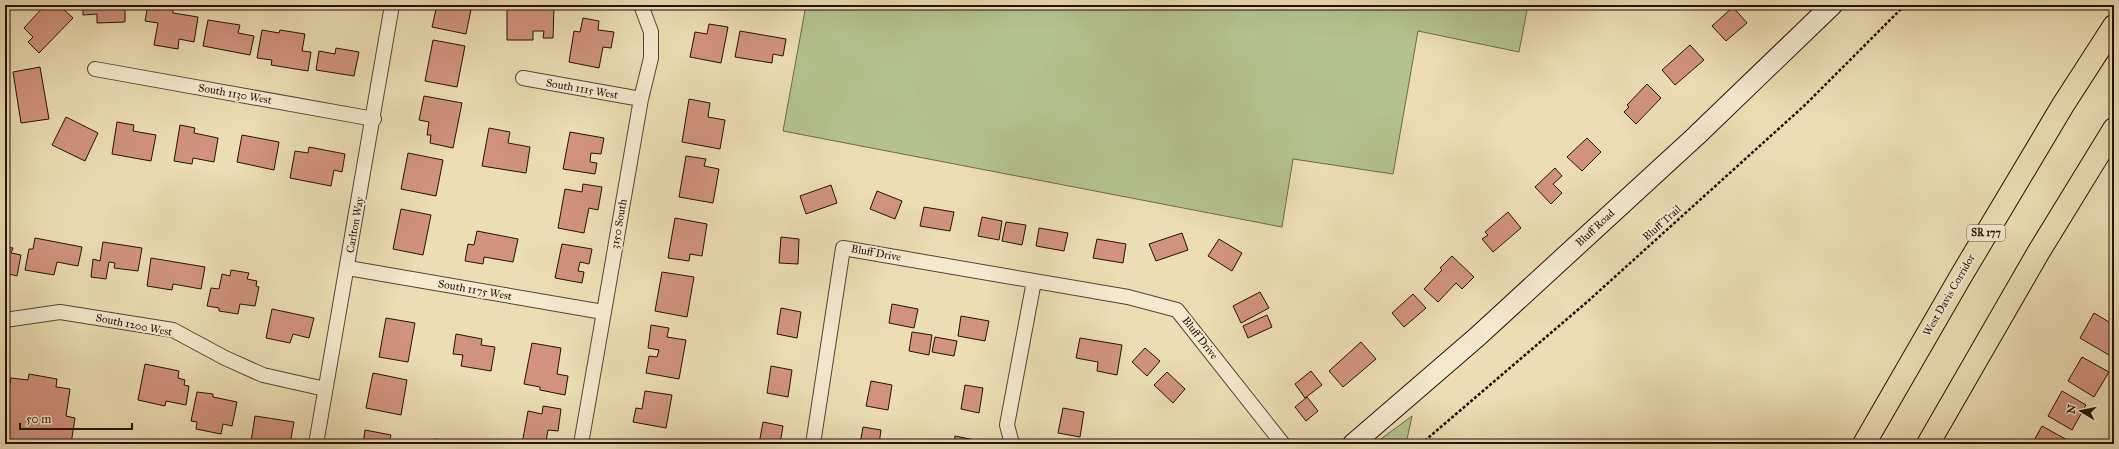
<svg xmlns="http://www.w3.org/2000/svg" width="2119" height="449" viewBox="0 0 2119 449" font-family="'IM FELL Great Primer',serif">
<style>
.green{fill:#b4c28f;stroke:#6c6a4a}
.building{fill:#d1937f;stroke:#231106}
.lines{fill:none;stroke-linecap:round;stroke-linejoin:round}
.minor-casing{stroke:#554432;stroke-width:16}
.secondary-casing{stroke:#231106;stroke-width:22}
.motorway-casing{stroke:#231106;stroke-width:24}
.path{stroke:#231106;stroke-width:2.5;stroke-dasharray:3 2;stroke-linecap:butt}
.minor{stroke:#f3e9ce;stroke-width:14}
.secondary{stroke:#f3e9ce;stroke-width:20}
.motorway{stroke:#ecddb4;stroke-width:22}
.labels{text-anchor:middle;dominant-baseline:central;stroke-width:4;stroke-linejoin:round;paint-order:stroke}
.shield{fill:#f3e9ce;stroke:#615242;stroke-width:1}
.shield-label{font-size:10px;font-weight:bold;fill:#231106}
.street-label{font-size:11px;fill:#231106;stroke:#f3e9ce}
</style>
<rect width="100%" height="100%" fill="#ecddb4"/>
<filter id="stains"><feTurbulence type="fractalNoise" baseFrequency=".005" numOctaves="4"/><feColorMatrix values="0 0 0 0 .2 0 0 0 0 .09 0 0 0 0 .02 0 0 0 .5 -.17"/></filter>
<radialGradient id="worn" r=".72"><stop offset=".6" stop-color="#630" stop-opacity="0"/><stop offset="1" stop-color="#630" stop-opacity=".3"/></radialGradient>
<path class="green" d="M806,5H1528L1519,52L1418,31L1393,174L1293,159L1282,227L783,131Z
M1412,416L1406,444H1374Z"/>
<path class="building" d="M45,5H59L73,18L39,53L28,42L33,37L24,28Z
M83,5H125V22L97,23V14L83,15Z
M148,5L173,9V13L198,17L194,42L179,39L178,49L154,45L158,23L145,21Z
M437,5H472L466,34L432,27Z
M507,5L554,6L553,38H543L544,31H533V40H507Z
M1733,7L1747,23L1726,41L1712,26Z
M583,18L599,21L598,30L614,32L611,48L603,47L599,68L569,62L574,31L580,32Z
M208,20L240,25L238,33L254,36L250,55L203,46Z
M709,24L728,27L721,63L690,57L695,32L707,34Z
M262,30L279,33L280,30L305,34L302,51L311,52L308,71L271,65L272,60L257,58Z
M740,31L786,39L783,56L773,54L772,63L735,57Z
M433,40L465,46L457,87L425,81Z
M1690,45L1704,60L1675,85L1662,70Z
M336,48L359,52L354,76L316,70L319,51L335,54Z
M40,67L49,119L21,123L13,72Z
M1647,84L1661,98L1636,124L1624,112L1629,107L1627,105Z
M424,96L462,103L453,148L430,143L431,135H427L429,122L419,120Z
M689,99L710,103L708,117L725,120L720,149L682,142Z
M66,117L98,133L85,161L52,145Z
M117,122L134,125L133,131L156,135L151,161L112,154Z
M180,125L195,128L194,133L218,138L214,162L193,158L192,164L174,161Z
M489,128L510,132L508,143L530,147L526,173L482,166Z
M570,132L604,138L601,154L591,153L590,162L597,163L595,174L563,169Z
M242,135L279,142L274,170L237,162Z
M1587,138L1601,152L1582,171L1567,157Z
M309,147L345,154L342,172L334,170L331,186L290,178L295,151L308,153Z
M408,153L443,160L436,196L401,189Z
M686,156L706,159L704,166L719,169L713,203L679,197Z
M1555,168L1562,176L1553,184L1562,193L1551,204L1535,187Z
M583,184L602,187L598,210L589,208L584,233L558,228L565,189L582,192Z
M831,185L837,203L806,214L800,196Z
M877,191L902,201L895,219L870,209Z
M924,207L954,212L950,231L920,226Z
M401,209L431,215L423,255L393,249Z
M1508,212L1521,228L1493,252L1482,239L1488,235L1485,232Z
M982,217L1002,221L999,240L978,236Z
M675,218L707,224L702,256L690,254L689,261L668,258Z
M1006,222L1026,225L1022,245L1002,241Z
M1039,228L1068,233L1064,251L1036,246Z
M477,231L518,239L513,262L484,257L483,264L465,261L468,244L474,245Z
M1182,233L1188,250L1156,261L1149,244Z
M781,237L799,239L798,264L779,263Z
M35,238L82,247L78,266L57,262L54,275L25,270L29,249H33Z
M1097,239L1126,244L1123,263L1093,258Z
M1219,239L1242,253L1232,271L1208,256Z
M103,242L142,248L138,271L114,268L115,263L109,262L106,279L91,277L93,259L100,261Z
M562,244L592,249L589,264L580,262L578,271L584,272L582,283L555,278Z
M5,247L13,248L11,253L21,255L17,276L5,273Z
M1452,256L1474,277L1462,289L1456,283L1438,302L1424,289L1442,270L1440,268Z
M151,258L205,267L201,289L173,284L172,290L147,286Z
M231,270L249,273L247,279L257,281L256,286L259,287L255,306L240,304L238,314L219,311V308L207,306L211,288L219,289L222,274L230,276Z
M662,272L694,277L687,317L655,311Z
M1260,292L1269,308L1241,323L1233,306Z
M1413,294L1426,308L1404,327L1392,313Z
M892,304L918,309L914,328L889,323Z
M781,308L801,312L797,338L777,334Z
M272,309L314,318L309,338L293,334L290,343L266,338Z
M2094,313L2114,325V358L2080,338Z
M1267,315L1272,327L1248,338L1243,326Z
M961,316L989,321L985,341L958,336Z
M386,318L415,323L408,362L379,357Z
M651,325L669,328L667,337L686,340L679,379L646,373L649,356L657,357L659,350L648,348Z
M912,332L932,335L929,355L909,351Z
M456,334L482,339L481,345L495,347L491,371L461,366L463,355L453,354Z
M935,337L957,341L954,356L932,352Z
M1080,338L1122,345L1117,375L1097,371L1098,362L1076,358Z
M1361,342L1376,359L1343,387L1329,371Z
M532,343L561,348L557,374L568,376L565,395L540,390V387L524,384Z
M1145,348L1160,361L1147,376L1132,362Z
M2082,357L2109,372L2094,397L2068,381Z
M145,364L179,371L178,378L185,380L184,385L189,386L186,405L166,401L165,406L138,400Z
M771,366L792,370L788,397L767,393Z
M1311,371L1322,385L1305,398L1295,384Z
M1167,372L1185,389L1173,403L1154,385Z
M373,373L407,380L401,415L366,408Z
M29,374L57,379L56,387L70,389L66,416L75,418L71,444H5V404H6L11,378L28,380Z
M871,381L892,385L888,410L866,406Z
M965,385L983,388L979,413L961,409Z
M645,391L672,395L666,428L633,422L636,408L642,409Z
M2062,391L2086,405L2072,430L2048,416Z
M197,392L213,394V397L237,402L232,426L223,424L221,434L196,429L197,422L191,421Z
M1307,397L1318,411L1306,421L1295,407Z
M543,406L561,409L558,431L548,430L546,441H550V444H522L528,411L542,414Z
M1063,408L1084,412L1080,437L1058,433Z
M255,416L294,422L290,444H265L251,442Z
M763,422L783,426L780,444H759Z
M2042,426L2069,441L2067,444H2032Z
M863,427L881,430L879,444H860Z
M365,430L391,435L389,444H363Z
M955,436L975,440L974,444H954Z
M436,439L462,444H435Z
M626,441L643,444H626Z"/>
<g class="lines">
<defs>
<path id="minor" d="M95,69L374,119
M523,78L641,99
M348,268L603,312
M5,320L60,312L173,330L225,358L263,375L325,389
M316,444L392,5
M581,444L641,99L651,58V32L641,5
M813,444L843,248L1128,297L1177,310L1283,444
M1012,444L1007,425L1034,281"/>
<path id="secondary" d="M1353,444L1477,337L1696,136L1832,5"/>
<path id="motorway" d="M1864,444L1961,276L2063,105L2114,26
M1928,444L2038,253L2114,129"/>
</defs>
<use href="#minor" class="minor-casing"/>
<use href="#secondary" class="secondary-casing"/>
<use href="#motorway" class="motorway-casing"/>
<path class="path" d="M1421,444L1587,302L1805,105L1905,5"/>
<use href="#minor" class="minor"/>
<use href="#secondary" class="secondary"/>
<use href="#motorway" class="motorway"/>
</g>
<g class="labels">
<rect class="shield" x="1967" y="225" width="38" height="16" rx="3"/>
<g class="shield-label">
<text x="1986" y="233">SR 177</text>
</g>
<g class="street-label">
<text transform="translate(582 89) rotate(10)">South 1115 West</text>
<text transform="translate(235 94) rotate(10)">South 1130 West</text>
<text transform="translate(1662 223) rotate(-42)">Bluff Trail</text>
<text transform="translate(619 224) rotate(-80)">3150 South</text>
<text transform="translate(355 225) rotate(-80)">Carlton Way</text>
<text transform="translate(1595 228) rotate(-43)">Bluff Road</text>
<text transform="translate(876 253) rotate(10)">Bluff Drive</text>
<text transform="translate(475 290) rotate(10)">South 1175 West</text>
<text transform="translate(1949 295) rotate(-60)">West Davis Corridor</text>
<text transform="translate(134 325) rotate(11)">South 1200 West</text>
<text transform="translate(1200 338) rotate(52)">Bluff Drive</text>
</g>
</g>
<rect width="2119" height="449" fill="none" stroke="#ecddb4" stroke-width="20"/>
<rect x="6" y="6" width="2107" height="437" fill="none" stroke="#231106" stroke-width="2"/>
<rect x="10" y="10" width="2099" height="429" fill="none" stroke="#231106"/>
<g transform="translate(2081 411) rotate(280)" stroke="#f3e9ce" stroke-width="3" paint-order="stroke">
<path d="M0-3L7 15L0 10L-7 15Z" fill="#231106"/>
<text y="-6" font-size="11" font-weight="bold" text-anchor="middle" fill="#231106">N</text>
</g>
<path d="M20 423v6h112v-6" fill="none" stroke="#231106" stroke-width="2"/>
<text x="26" y="423" font-size="12" fill="#231106" stroke="#f3e9ce" stroke-width="3" paint-order="stroke">50 m</text>
<rect width="100%" height="100%" filter="url(#stains)"/>
<rect width="100%" height="100%" fill="url(#worn)"/>
</svg>
